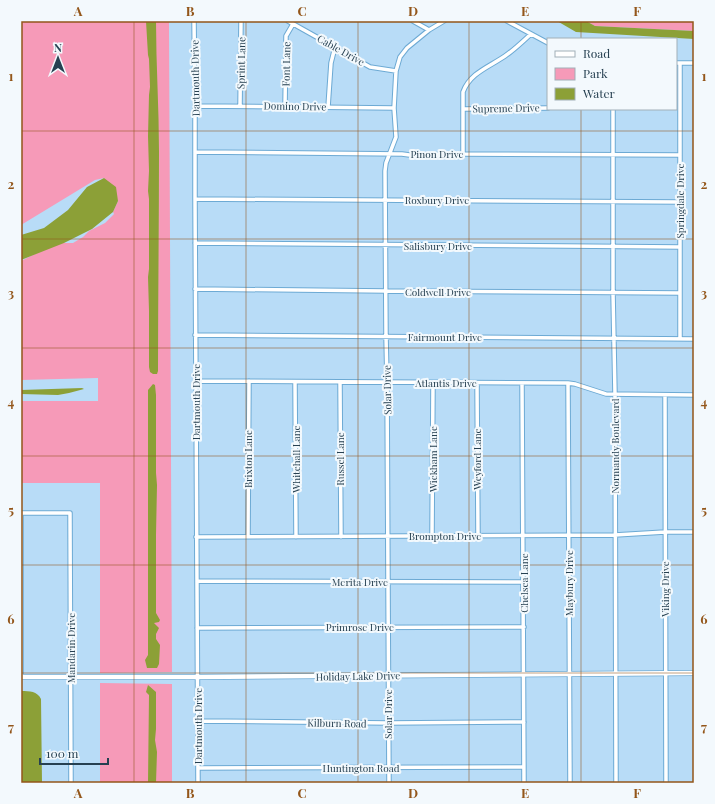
<svg xmlns="http://www.w3.org/2000/svg" width="715" height="804" viewBox="0 0 715 804" font-family="'Playfair Display',serif">
<style>
.green{fill:#f69ab8}
.water{fill:#8ca037}
.lines{fill:none;stroke-linecap:round;stroke-linejoin:round}
.minor-casing{stroke:#6daad4;stroke-width:5.5}
.tertiary-casing{stroke:#6daad4;stroke-width:6}
.minor{stroke:#fff;stroke-width:3.5}
.tertiary{stroke:#fff;stroke-width:4.5}
.grid{fill:none;stroke:#93561a;stroke-width:1;stroke-opacity:0.55}
.labels{text-anchor:middle;dominant-baseline:central;stroke-width:4;stroke-linejoin:round;paint-order:stroke}
.street-label{font-size:10px;fill:#264051;stroke:#f3f9fd}
.neatline{fill:none;stroke:#93561a;stroke-width:1.5}
.grid-label{font-size:13px;text-anchor:middle;font-weight:bold;fill:#93561a}
</style>
<rect width="100%" height="100%" fill="#b8dcf7"/>
<path class="green" d="M21,21H169L172,672L100,673V483H21V401H98V378L21,380V261L57,243H73L83,237L89,231L105,223L114,214L113,212L118,201L104,178L95,180L21,225Z
M586,21H694V31L595,26Z
M100,683L172,684V783H100Z"/>
<path class="water" d="M146,21H156C156,65 159,108 159,152C159,225 158,298 158,371L157,374H153L150,372L149,367V311L148,277L149,269V199L148,191L149,171L148,136L149,95L150,87L149,59L148,55Z
M557,21H586L595,26L694,31V39L576,32Z
M104,178L116,187L118,201L113,212L92,229L64,243L21,260V235L44,228L68,210L87,187Z
M153,384L155,385L156,395V473L157,485L156,535V613L160,620L159,622L154,623L159,628L156,634V639L160,645L159,664L157,668H147L145,660L148,655V390Z
M82,388L84,389L69,393L58,395L21,394V390Z
M148,685L156,692V729L155,740L157,752L156,783H148L149,695L146,692Z
M21,691C30,691 37,691 41,699L42,783H21Z"/>
<g class="lines">
<defs>
<path id="minor" d="M194,21L195,106V199L198,783
M288,21L370,67L396,71
M413,21L429,30
M507,21L548,43
M676,63H694
M680,63V339
M195,106L394,108
M240,106L241,21
M285,106L286,36L293,24
M328,107L331,63L335,47
M464,109L548,108
M613,109V293L615,394L616,783
M195,152L402,154L417,156H428L439,154H463L680,155
M463,154V92C470,73 489,67 505,56C514,50 522,42 531,34
M195,199L680,202
M195,243L680,247
M195,289L386,291L680,293
M195,335L694,339
M196,381L568,383L575,384L606,394L694,395
M295,382L296,537
M340,382L341,537
M477,383L478,536
M522,383L524,783
M568,383L570,783
M665,395L666,783
M21,513H70L71,783
M21,513V677
M432,536L433,383
M196,537L615,535L665,532H694
M248,537L249,381
M197,581L524,582
M197,628L524,627
M198,721L389,723L524,722
M198,768L524,767
M389,783L387,382L386,336L385,171L386,163L396,137L394,108L396,71L400,57L407,48L429,30L444,21"/>
<path id="tertiary" d="M21,677H197L694,673"/>
</defs>
<use href="#minor" class="minor-casing"/>
<use href="#tertiary" class="tertiary-casing"/>
<use href="#minor" class="minor"/>
<use href="#tertiary" class="tertiary"/>
</g>
<path class="grid" d="M134,21V783M246,21V783M358,21V783M469,21V783M581,21V39M581,109V783M21,131H694M21,239H694M21,348H694M21,456H694M21,565H694M21,673H694"/>
<g class="labels">
<g class="street-label">
<text transform="translate(341 50) rotate(29)">Cable Drive</text>
<text transform="translate(241 63) rotate(-89)">Sprint Lane</text>
<text transform="translate(286 64) rotate(-89)">Font Lane</text>
<text transform="translate(195 78) rotate(-91)">Dartmouth Drive</text>
<text transform="translate(295 106) rotate(1)">Domino Drive</text>
<text transform="translate(506 108) rotate(-1)">Supreme Drive</text>
<text x="437" y="154">Pinon Drive</text>
<text x="437" y="200">Roxbury Drive</text>
<text transform="translate(680 201) rotate(-90)">Springdale Drive</text>
<text x="438" y="246">Salisbury Drive</text>
<text x="438" y="292">Coldwell Drive</text>
<text x="445" y="337">Fairmount Drive</text>
<text x="446" y="383">Atlantis Drive</text>
<text transform="translate(387 390) rotate(-91)">Solar Drive</text>
<text transform="translate(196 402) rotate(-90)">Dartmouth Drive</text>
<text transform="translate(615 446) rotate(-90)">Normandy Boulevard</text>
<text transform="translate(248 459) rotate(-90)">Brixton Lane</text>
<text transform="translate(296 459) rotate(-90)">Whitehall Lane</text>
<text transform="translate(340 459) rotate(-90)">Russel Lane</text>
<text transform="translate(433 459) rotate(-90)">Wickham Lane</text>
<text transform="translate(477 459) rotate(-90)">Weyford Lane</text>
<text x="445" y="536">Brompton Drive</text>
<text x="360" y="582">Merita Drive</text>
<text transform="translate(524 583) rotate(-90)">Chelsea Lane</text>
<text transform="translate(569 583) rotate(-90)">Maybury Drive</text>
<text transform="translate(665 589) rotate(-90)">Viking Drive</text>
<text x="360" y="627">Primrose Drive</text>
<text transform="translate(71 648) rotate(-90)">Mandarin Drive</text>
<text transform="translate(358 676) rotate(-1)">Holiday Lake Drive</text>
<text transform="translate(388 714) rotate(-90)">Solar Drive</text>
<text transform="translate(337 723) rotate(1)">Kilburn Road</text>
<text transform="translate(198 726) rotate(-90)">Dartmouth Drive</text>
<text x="361" y="768">Huntington Road</text>
</g>
</g>
<rect width="715" height="804" fill="none" stroke="#f3f9fd" stroke-width="44"/>
<rect x="547" y="38" width="130" height="72" fill="#f3f9fd" stroke="#a1afb8"/>
<rect x="555" y="51" width="20" height="6" fill="#ffffff" stroke="#a1afb8"/>
<text x="583" y="58" font-size="12" fill="#264051">Road</text>
<rect x="555" y="68" width="20" height="12" fill="#f69ab8" stroke="#a1afb8"/>
<text x="583" y="78" font-size="12" fill="#264051">Park</text>
<rect x="555" y="88" width="20" height="12" fill="#8ca037" stroke="#a1afb8"/>
<text x="583" y="98" font-size="12" fill="#264051">Water</text>
<g transform="translate(58 58)" stroke="#f3f9fd" stroke-width="3" paint-order="stroke">
<path d="M0-3L7 15L0 10L-7 15Z" fill="#264051"/>
<text y="-6" font-size="11" font-weight="bold" text-anchor="middle" fill="#264051">N</text>
</g>
<path d="M40 758v6h68v-6" fill="none" stroke="#264051" stroke-width="2"/>
<text x="46" y="758" font-size="12" fill="#264051" stroke="#f3f9fd" stroke-width="3" paint-order="stroke">100 m</text>
<rect x="22" y="22" width="671" height="760" class="neatline"/>
<g class="grid-label">
<text x="78" y="16">A</text>
<text x="190" y="16">B</text>
<text x="302" y="16">C</text>
<text x="413" y="16">D</text>
<text x="525" y="16">E</text>
<text x="637" y="16">F</text>
<text x="11" y="81">1</text>
<text x="704" y="81">1</text>
<text x="11" y="189">2</text>
<text x="704" y="189">2</text>
<text x="11" y="298">3</text>
<text x="704" y="298">3</text>
<text x="11" y="407">4</text>
<text x="704" y="407">4</text>
<text x="11" y="515">5</text>
<text x="704" y="515">5</text>
<text x="11" y="624">6</text>
<text x="704" y="624">6</text>
<text x="11" y="732">7</text>
<text x="704" y="732">7</text>
<text x="78" y="798">A</text>
<text x="190" y="798">B</text>
<text x="302" y="798">C</text>
<text x="413" y="798">D</text>
<text x="525" y="798">E</text>
<text x="637" y="798">F</text>
</g>
</svg>
